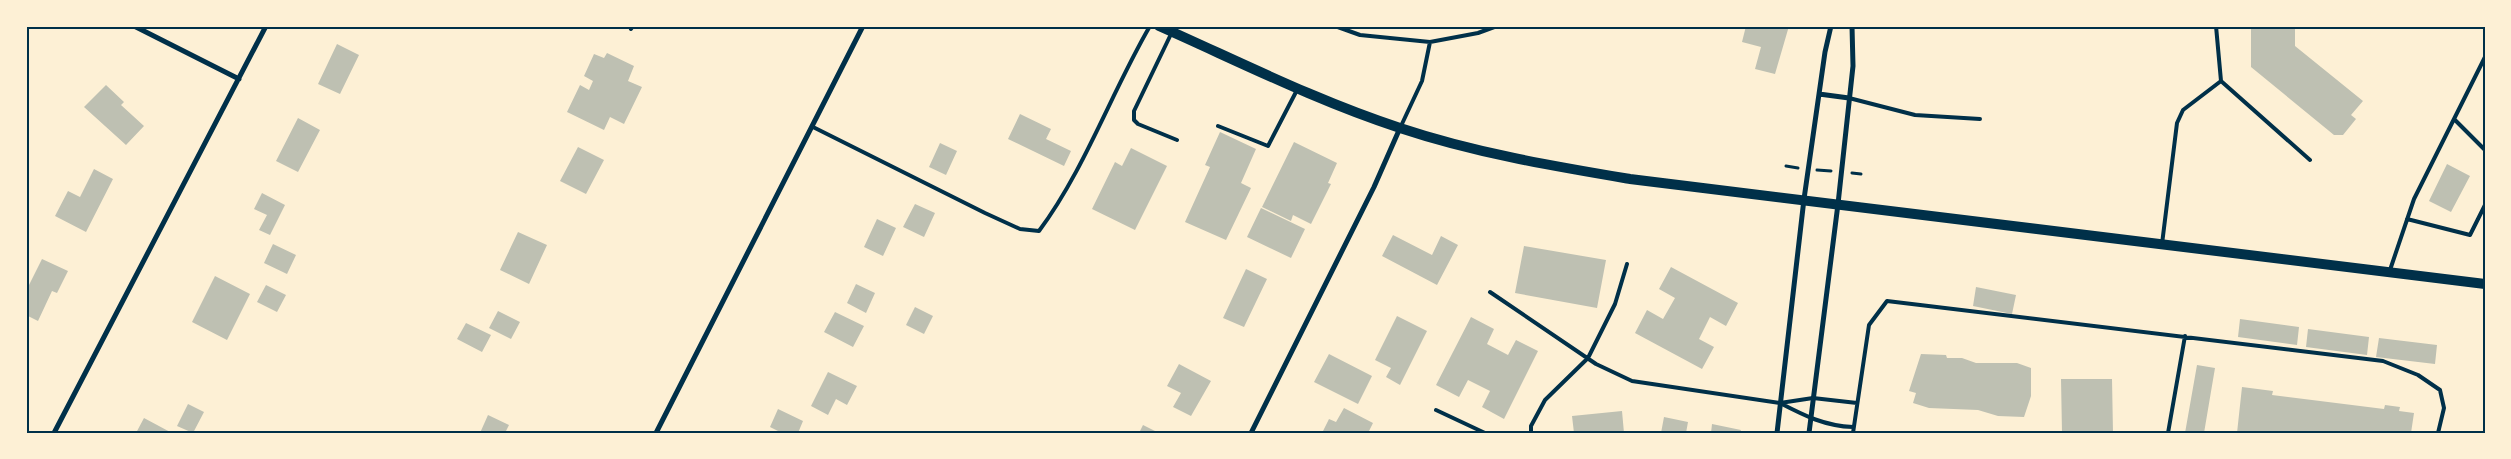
<svg xmlns="http://www.w3.org/2000/svg" width="2511" height="459" viewBox="0 0 2511 459" font-family="Mulish,sans-serif">
<style>
.building{fill:#bec0b2}
.lines{fill:none;stroke-linecap:round;stroke-linejoin:round}
.path{stroke:#003049;stroke-width:3}
.service{stroke:#003049;stroke-width:4}
.minor{stroke:#003049;stroke-width:5}
.secondary{stroke:#003049;stroke-width:10}
.neatline{fill:none;stroke:#003049;stroke-width:2}
</style>
<rect width="100%" height="100%" fill="#fdf0d5"/>
<path class="building" d="M1746,26H1789L1775,74L1755,69L1761,47L1742,42Z
M2251,26H2295V46L2363,101L2351,115L2356,119L2343,135H2334L2251,67Z
M337,44L359,55L340,94L318,84Z
M607,53L634,66L628,81L642,87L624,124L610,117L604,130L567,112L580,85L589,90L593,81L584,76L594,54L604,58Z
M106,85L124,102L121,105L144,126L126,145L84,107Z
M1020,114L1051,129L1046,139L1071,151L1064,166L1008,139Z
M298,118L320,130L298,172L276,161Z
M1220,132L1256,149L1241,183L1251,188L1226,240L1185,222L1210,167L1205,165Z
M1294,142L1337,163L1328,183L1331,184L1311,224L1293,215L1291,221L1262,207Z
M940,143L957,151L946,175L929,167Z
M578,147L604,160L586,194L560,181Z
M1131,148L1167,166L1135,230L1092,209L1115,162L1122,166Z
M2447,164L2470,176L2451,212L2429,201Z
M94,169L113,179L86,232L55,216L68,191L80,197Z
M262,193L285,205L270,235L259,230L267,215L254,209Z
M915,204L935,213L924,237L903,227Z
M1261,208L1305,229L1291,258L1247,237Z
M877,219L896,228L883,256L864,247Z
M518,232L547,245L529,284L500,270Z
M1393,235L1432,255L1441,236L1458,245L1437,285L1382,256Z
M273,244L296,255L287,274L264,263Z
M1524,246L1606,260L1597,308L1515,293Z
M42,259L68,271L57,293L52,291L38,321L26,315V291Z
M1671,267L1738,303L1726,326L1710,317L1699,339L1714,347L1702,369L1635,333L1647,310L1663,319L1675,298L1659,289Z
M1246,269L1267,279L1244,327L1223,318Z
M215,276L250,294L227,340L192,322Z
M856,284L875,293L866,313L847,303Z
M266,285L286,295L277,312L257,302Z
M1976,287L2016,295L2012,314L1973,306Z
M915,307L933,316L924,334L906,325Z
M498,311L520,322L511,339L489,328Z
M835,312L864,326L853,347L824,332Z
M1397,316L1427,331L1400,385L1386,377L1391,368L1375,360Z
M1471,317L1494,329L1487,344L1508,355L1516,340L1538,351L1504,419L1482,407L1490,391L1468,380L1459,397L1436,385Z
M2240,319L2299,327L2297,345L2238,337Z
M466,323L491,335L482,352L457,339Z
M2308,329L2369,337L2367,355L2306,347Z
M2379,338L2437,345L2435,364L2376,357Z
M1329,354L1372,376L1358,404L1314,382Z
M1921,354L1946,355L1947,358H1962L1976,363H2017L2031,368V396L2024,417L1998,416L1978,410L1929,408L1913,403L1916,393L1909,391Z
M1179,364L1211,381L1191,416L1173,407L1181,393L1167,386Z
M2197,365L2215,368L2204,433H2185Z
M828,372L857,386L847,405L836,399L828,415L811,406Z
M2061,379H2112L2113,433H2062Z
M2242,387L2273,391L2272,395L2384,409L2385,405L2400,407L2399,411L2414,413L2411,433H2237Z
M188,404L204,412L193,433L177,426Z
M1344,408L1373,423L1368,433L1357,431L1356,433H1322L1329,419L1336,422Z
M778,409L803,421L798,433H782L770,427Z
M1622,411L1624,433H1574L1572,416Z
M488,415L509,425L505,433H480Z
M1664,417L1688,422L1686,433H1661Z
M144,418L172,433H136Z
M1712,424L1741,430L1740,433H1711Z
M1143,425L1159,433H1139Z"/>
<g class="lines">
<path class="path" d="M1786,166L1798,168
M1817,170L1831,171
M1852,173L1861,174"/>
<path class="service" d="M1335,26L1360,35L1430,42L1422,81L1401,126
M631,29L633,26
M1172,32L1134,111V120L1138,124L1177,140
M1430,42L1478,33L1497,26
M2221,81L2310,160
M1849,98L1915,115L1980,119
M2454,119L2485,150
M1218,126L1268,146L1297,90
M813,127L985,213L1020,229L1039,231C1085,169 1111,93 1150,26
M2407,219L2470,235L2485,205
M2162,244L2177,123L2183,110L2221,81L2216,26
M2390,270L2414,199L2485,57
M1490,292L1596,364L1632,381L1780,403L1813,398L1857,403
M1780,403C1805,416 1825,426 1853,427
M1436,410L1485,433
M1531,433V426L1545,400L1588,358L1615,304L1627,264
M1853,433L1869,325L1887,301L2383,361L2418,375L2440,390L2444,408L2438,433
M2168,433L2185,336"/>
<path class="minor" d="M134,26L239,79
M1819,94L1849,98
M54,433L266,26
M656,433L863,26
M1251,433L1374,187L1400,128
M1777,433L1804,199L1825,52L1831,26
M1809,433L1838,204L1853,66L1852,26"/>
<path class="secondary" d="M1159,26C1238,61 1317,101 1400,128C1475,153 1553,166 1630,179L2485,284"/>
</g>
<rect width="2511" height="459" fill="none" stroke="#fdf0d5" stroke-width="55"/>
<rect x="28" y="28" width="2456" height="404" class="neatline"/>
</svg>
